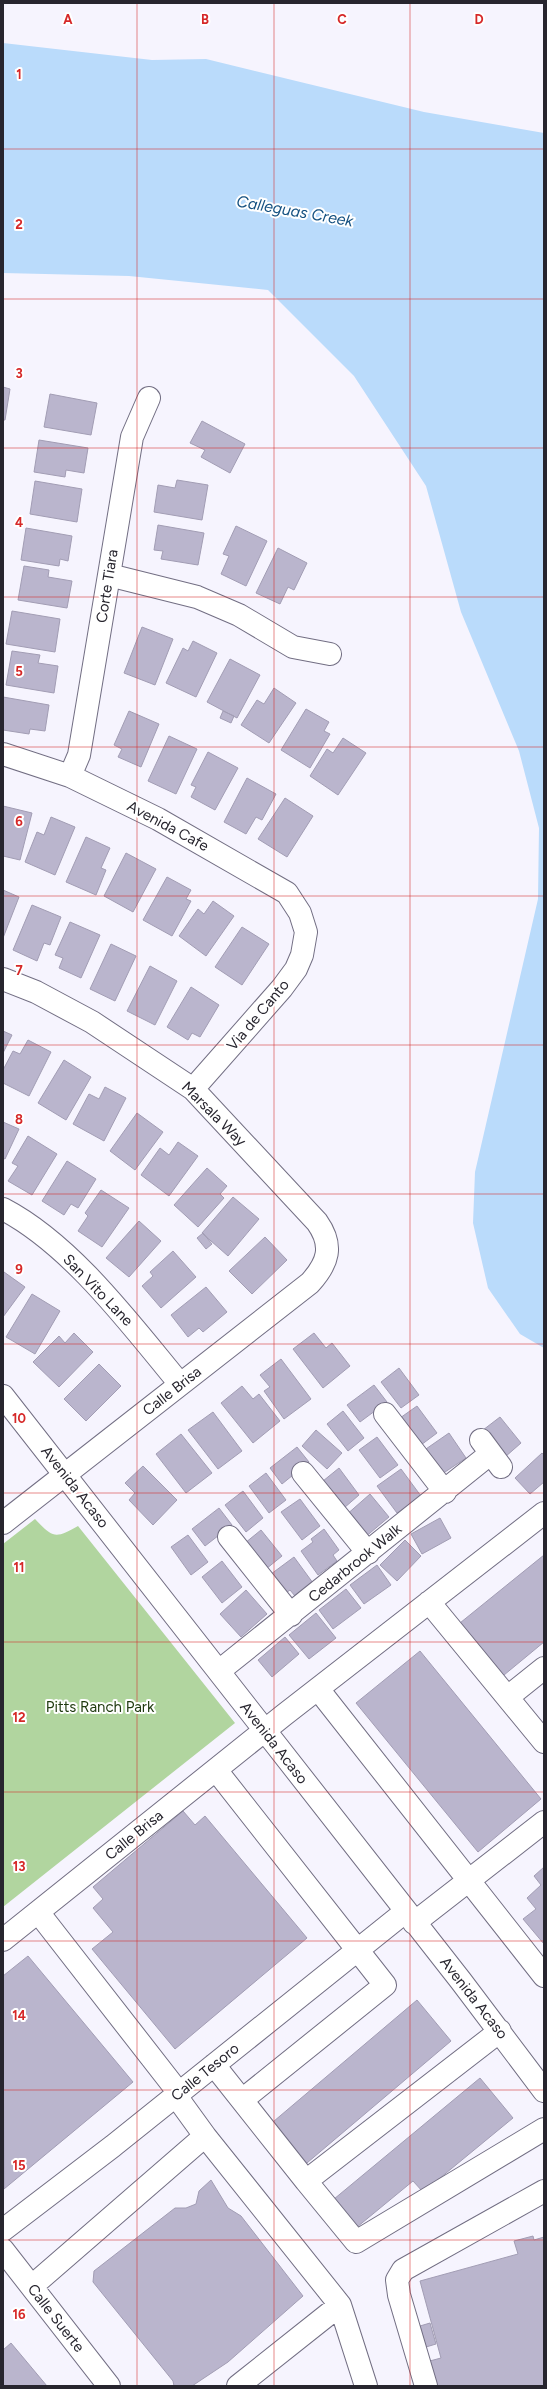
<svg xmlns="http://www.w3.org/2000/svg" width="547" height="2389" viewBox="0 0 547 2389" font-family="Figtree,sans-serif">
<style>
.green{fill:#b1d59f}
.water{fill:#badbfb}
.building{fill:#bab5cd;stroke:#a29db4}
.lines{fill:none;stroke-linecap:round;stroke-linejoin:round}
.minor-casing{stroke:#726e83;stroke-width:24}
.minor{stroke:#fff;stroke-width:22}
.grid{fill:none;stroke:#d62828;stroke-width:1;stroke-opacity:0.55}
.labels{text-anchor:middle;dominant-baseline:central;stroke-width:4;stroke-linejoin:round;paint-order:stroke}
.street-label{font-size:15px;fill:#27252e;stroke:#fff}
.park-label{font-size:15px;fill:#1f3a0f;stroke:#fff}
.water-label{font-size:16px;font-style:italic;fill:#155181;stroke:#fff}
.grid-label{font-size:13px;text-anchor:middle;font-weight:bold;fill:#d62828;stroke:#fff;stroke-width:4;stroke-linejoin:round;paint-order:stroke}
</style>
<rect width="100%" height="100%" fill="#f6f4fe"/>
<path class="green" d="M35,1519C53,1538 55,1539 78,1526L235,1723L3,1907V1544Z"/>
<path class="water" d="M3,43L152,60L206,59L424,112L544,133V1348L520,1334L488,1288L473,1223L475,1172L538,899L539,828L519,751L461,612L426,486L354,376L268,290L129,276L3,273Z"/>
<path class="building" d="M3,387L10,389L5,420H3Z
M50,394L97,403L91,435L44,427Z
M202,421L245,444L230,473L201,457L205,450L190,443Z
M39,440L88,448L84,473L66,470L65,477L34,472Z
M177,480L208,485L202,520L154,512L158,485L175,488Z
M35,481L82,489L77,522L30,514Z
M158,525L204,533L198,565L161,559L163,551L154,550Z
M236,526L267,541L246,586L221,574L229,556L223,554Z
M26,528L72,536L68,561L60,559L59,566L21,560Z
M278,548L307,563L294,590L288,587L280,604L256,593Z
M24,566L49,570L48,577L72,581L67,608L18,600Z
M12,611L60,619L55,652L6,644Z
M142,627L173,639L155,685L124,673Z
M193,641L217,653L196,697L166,683L183,648L188,651Z
M12,651L40,655L38,663L58,666L54,693L6,685Z
M230,659L260,675L237,718L207,702Z
M274,688L296,703L269,743L241,725L257,700L264,704Z
M3,697L49,705L45,731L30,729L29,734L3,730Z
M306,709L329,722L324,731L330,734L310,768L281,750Z
M129,711L159,724L141,767L118,757L122,749L114,745Z
M223,711L234,716L231,723L220,718Z
M169,736L197,749L176,794L148,781Z
M343,738L366,753L338,795L310,776L327,749L333,753Z
M208,752L238,768L215,810L191,797L196,787L191,785Z
M247,778L276,794L262,820L256,817L246,834L224,822Z
M285,798L313,816L287,857L258,839Z
M3,806L32,813L20,860L3,856Z
M51,817L75,827L55,875L25,862L37,832L44,835Z
M86,837L110,848L101,868L106,870L96,895L66,882Z
M126,853L156,869L133,912L104,896Z
M167,877L191,890L186,899L191,901L172,936L143,920Z
M3,890L19,897L3,938Z
M213,901L234,916L206,956L179,936L198,909L204,914Z
M32,905L61,917L50,945L44,943L37,961L13,950Z
M70,922L100,935L81,978L59,968L63,958L55,955Z
M242,927L269,944L242,985L215,967Z
M111,944L136,956L115,1001L90,989Z
M150,966L177,981L155,1025L127,1011Z
M191,987L219,1005L200,1037L192,1033L188,1040L167,1027Z
M3,1031L12,1035L3,1053Z
M28,1040L51,1052L29,1096L3,1083V1070L13,1051L20,1054Z
M64,1060L91,1077L66,1120L38,1103Z
M105,1087L126,1098L104,1141L73,1124L89,1094L99,1099Z
M137,1113L163,1132L135,1170L110,1151Z
M3,1122L19,1129L5,1159L3,1158Z
M28,1136L57,1154L32,1195L8,1181L18,1166L12,1163Z
M178,1142L198,1156L169,1196L141,1175L160,1148L169,1155Z
M67,1161L96,1179L78,1208L71,1204L64,1215L42,1201Z
M207,1168L227,1186L220,1194L224,1198L198,1227L174,1205Z
M101,1190L129,1208L102,1247L78,1231L88,1216L85,1213Z
M233,1197L259,1219L228,1256L202,1233Z
M139,1221L161,1241L129,1277L106,1258Z
M203,1233L212,1244L206,1249L197,1238Z
M265,1237L287,1260L252,1294L229,1271Z
M173,1251L196,1277L161,1308L142,1286L153,1276L150,1272Z
M4,1272L25,1287L3,1317V1272Z
M206,1287L227,1312L203,1332L199,1328L188,1337L171,1315Z
M32,1294L60,1311L35,1354L6,1337Z
M74,1333L93,1352L59,1387L33,1362L59,1336L65,1343Z
M314,1333L326,1348L332,1343L350,1366L323,1388L293,1349Z
M281,1359L311,1399L284,1419L264,1391L270,1387L260,1375Z
M99,1364L121,1386L86,1421L64,1399Z
M399,1368L419,1395L401,1408L381,1382Z
M374,1385L387,1402L360,1422L347,1405Z
M242,1386L253,1399L259,1394L280,1421L253,1443L221,1403Z
M417,1406L437,1433L421,1445L400,1418Z
M343,1411L364,1438L348,1451L327,1424Z
M213,1412L242,1451L218,1469L188,1430Z
M500,1417L521,1443L505,1457L483,1430Z
M316,1430L342,1453L327,1469L302,1446Z
M449,1433L466,1458L439,1476L423,1451Z
M181,1434L212,1473L186,1493L156,1454Z
M377,1437L398,1465L380,1478L359,1450Z
M297,1447L309,1462L282,1484L270,1468Z
M542,1453L544,1455V1482L530,1494L515,1478Z
M143,1466L177,1500L153,1525L129,1500L135,1493L125,1483Z
M339,1468L359,1495L344,1508L323,1481Z
M401,1469L421,1496L397,1513L377,1486Z
M266,1473L286,1500L269,1513L249,1486Z
M243,1491L263,1518L246,1532L225,1505Z
M370,1494L389,1517L364,1538L345,1516Z
M300,1499L320,1526L302,1540L281,1512Z
M219,1508L232,1525L205,1546L192,1529Z
M440,1518L451,1538L422,1554L411,1534Z
M324,1529L339,1550L333,1555L337,1561L318,1575L301,1551L313,1542L311,1539Z
M261,1530L282,1556L266,1569L245,1543Z
M188,1535L208,1562L191,1575L171,1547Z
M405,1540L421,1556L397,1581L380,1565Z
M544,1555V1642L498,1680L455,1627Z
M294,1557L313,1583L295,1596L290,1590L282,1596L267,1577Z
M222,1561L242,1587L222,1603L202,1577Z
M377,1565L391,1585L364,1604L350,1585Z
M346,1589L361,1608L333,1629L319,1610Z
M246,1590L267,1614L241,1637L220,1614Z
M316,1613L336,1638L309,1659L289,1635Z
M285,1637L299,1654L272,1677L258,1660Z
M420,1651L541,1799L478,1852L356,1703Z
M183,1811L195,1825L205,1816L307,1938L175,2049L92,1949L113,1932L93,1908L103,1899L93,1887Z
M544,1867V1944L523,1919L536,1909L527,1898L541,1885L534,1876Z
M28,1956L133,2082L4,2189L3,1976Z
M417,2000L451,2041L301,2168L267,2127Z
M480,2078L513,2118L423,2192L413,2181L351,2232L328,2204Z
M211,2180L228,2208L241,2216L303,2296L228,2362L192,2386H174L173,2381L93,2282L94,2271L175,2208H186L196,2204L199,2191Z
M533,2236L534,2240L544,2237V2386H433L426,2362L441,2358L420,2281L518,2254L514,2241Z
M430,2323L436,2344L426,2347L420,2326Z
M11,2343L47,2386H3V2350Z"/>
<g class="lines">
<defs>
<path id="minor" d="M109,575L197,597L239,615L293,647L330,654
M3,754L70,776L158,819L287,893L300,913L306,932L302,955L296,969L282,988L193,1089
M70,776L79,755L132,437L149,398
M3,979L36,992L92,1022L193,1089L317,1222C334,1246 328,1263 310,1283L3,1523
M3,1209C72,1245 131,1325 180,1384
M3,1396L461,1981L544,2091
M385,1414L445,1492
M481,1440L501,1467
M303,1473L368,1553
M229,1537L291,1615
M429,1602L544,1742
M219,1671L490,1454
M318,1689L544,1976
M508,1697L544,1668
M216,1770L385,1985L242,2100
M38,1912L179,2093
M414,1923L544,1822
M3,1940L284,1715L544,1513
M214,2065L306,2181L500,2031
M176,2096L205,2136
M306,2181L356,2242L544,2129
M3,2230L113,2146L405,1912
M3,2250L109,2386
M32,2286L205,2136L340,2305
M238,2386L340,2305L366,2386
M426,2386L399,2295L397,2280L403,2270L544,2191"/>
</defs>
<use href="#minor" class="minor-casing"/>
<use href="#minor" class="minor"/>
</g>
<path class="grid" d="M137,3V2386M274,3V2386M410,3V2386M3,149H544M3,299H544M3,448H544M3,597H544M3,747H544M3,896H544M3,1045H544M3,1194H544M3,1344H544M3,1493H544M3,1642H544M3,1792H544M3,1941H544M3,2090H544M3,2240H544"/>
<g class="labels">
<g class="street-label">
<text transform="translate(107 586) rotate(-81)">Corte Tiara</text>
<text transform="translate(168 826) rotate(28)">Avenida Cafe</text>
<text transform="translate(258 1015) rotate(-50)">Via de Canto</text>
<text transform="translate(214 1114) rotate(45)">Marsala Way</text>
<text transform="translate(98 1290) rotate(46)">San Vito Lane</text>
<text transform="translate(172 1391) rotate(-38)">Calle Brisa</text>
<text transform="translate(75 1487) rotate(52)">Avenida Acaso</text>
<text transform="translate(355 1563) rotate(-39)">Cedarbrook Walk</text>
<text transform="translate(274 1743) rotate(52)">Avenida Acaso</text>
<text transform="translate(134 1835) rotate(-39)">Calle Brisa</text>
<text transform="translate(474 1998) rotate(52)">Avenida Acaso</text>
<text transform="translate(205 2072) rotate(-39)">Calle Tesoro</text>
<text transform="translate(56 2318) rotate(52)">Calle Suerte</text>
</g>
<g class="park-label">
<text x="100" y="1707">Pitts Ranch Park</text>
</g>
<g class="water-label">
<text transform="translate(295 211) rotate(10)">Calleguas Creek</text>
</g>
</g>
<g class="grid-label">
<text x="68" y="24">A</text>
<text x="205" y="24">B</text>
<text x="342" y="24">C</text>
<text x="479" y="24">D</text>
<text x="19" y="79">1</text>
<text x="19" y="229">2</text>
<text x="19" y="378">3</text>
<text x="19" y="527">4</text>
<text x="19" y="676">5</text>
<text x="19" y="826">6</text>
<text x="19" y="975">7</text>
<text x="19" y="1124">8</text>
<text x="19" y="1274">9</text>
<text x="19" y="1423">10</text>
<text x="19" y="1572">11</text>
<text x="19" y="1722">12</text>
<text x="19" y="1871">13</text>
<text x="19" y="2020">14</text>
<text x="19" y="2170">15</text>
<text x="19" y="2319">16</text>
</g>
<rect width="547" height="2389" fill="none" stroke="#27252e" stroke-width="8"/>
</svg>
